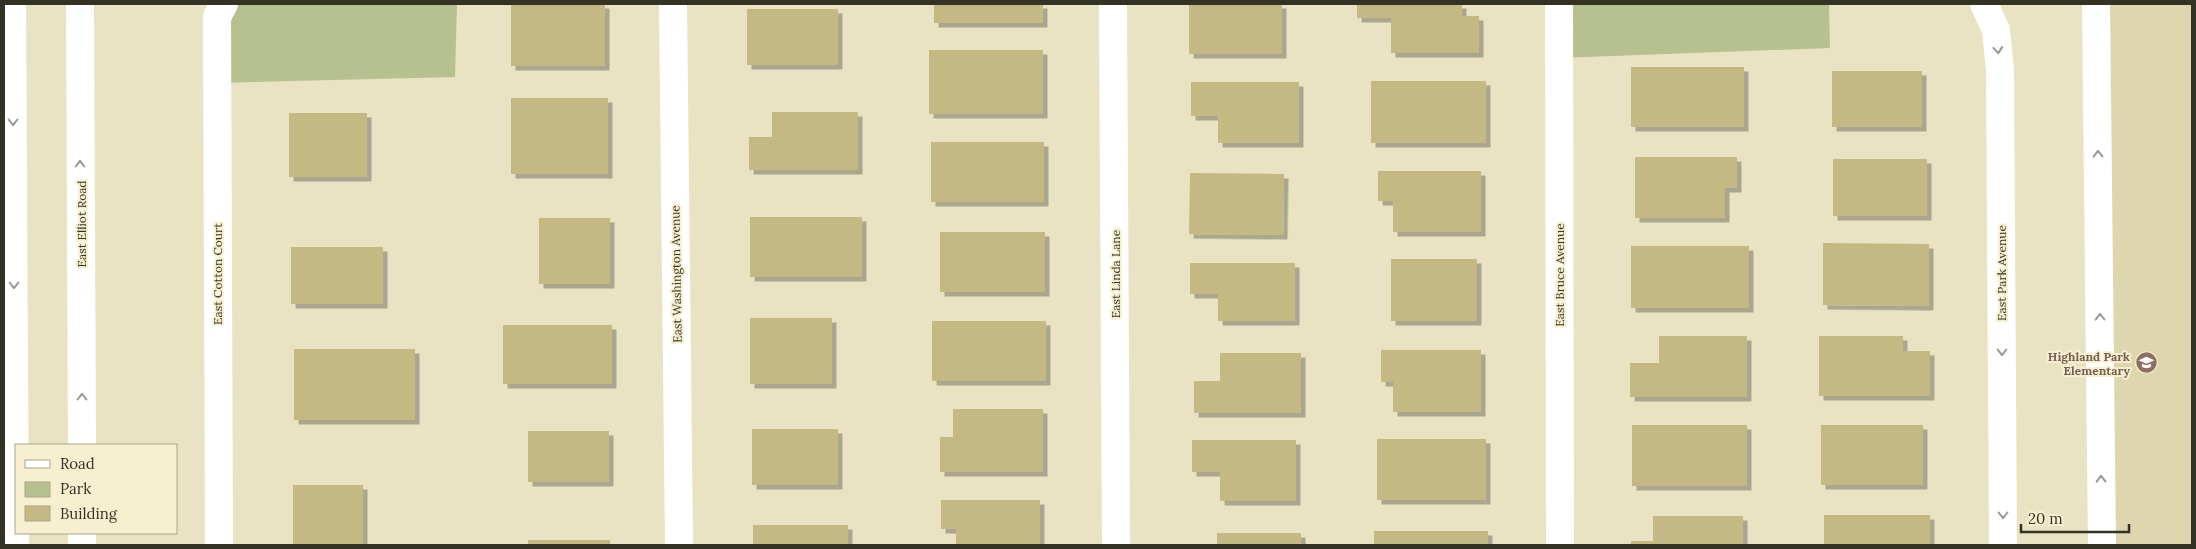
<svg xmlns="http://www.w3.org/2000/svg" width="2196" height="549" viewBox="0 0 2196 549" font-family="Lora,serif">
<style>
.built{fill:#ded6af}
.green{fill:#b7c190}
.building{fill:#c4b982;filter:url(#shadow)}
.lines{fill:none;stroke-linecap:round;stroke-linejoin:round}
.street{stroke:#fff;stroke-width:28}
.secondary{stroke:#fff;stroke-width:28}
.oneway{stroke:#9a9892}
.labels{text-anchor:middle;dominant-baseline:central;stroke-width:4;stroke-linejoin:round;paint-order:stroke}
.street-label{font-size:12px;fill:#343125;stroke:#f7f0d0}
.education-label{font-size:12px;font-weight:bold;fill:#785e54;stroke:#f7f0d0;text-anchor:end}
</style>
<defs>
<filter id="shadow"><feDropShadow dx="4.5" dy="4.5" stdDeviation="0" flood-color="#0004"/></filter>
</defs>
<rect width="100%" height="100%" fill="#e9e3c3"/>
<path class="built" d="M2096,4H2192V545H2102Z"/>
<path class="green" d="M216,4H457L455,77L217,83Z
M1559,4H1829L1830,48L1559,58Z"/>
<path class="building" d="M511,4H605V66H511Z
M934,4H1043V23H934Z
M1189,4H1282V54H1189Z
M1357,4H1462V16H1479V53H1391V18H1357Z
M747,9H838V65H747Z
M929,50H1043V114H929Z
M1631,67H1744V127H1631Z
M1832,71H1922V127H1832Z
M1371,81H1486V143H1371Z
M1191,82H1299V143H1218V116H1191Z
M511,98H608V174H511Z
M772,112H858V170H749V137H772Z
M289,113H367V177H289Z
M931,142H1044V202H931Z
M1635,157H1737V188H1725V218H1635Z
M1833,159H1927V216H1833Z
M1378,171H1481V232H1393V201H1378Z
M1190,173L1284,174L1283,235L1189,234Z
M750,217H862V277H750Z
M539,218H610V284H539Z
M940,232H1045V292H940Z
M1823,243L1929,244V306L1823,305Z
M1631,246H1749V308H1631Z
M291,247H383V304H291Z
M1391,259H1477V321H1391Z
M1190,263H1295V321H1218V294H1190Z
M750,318H832V384H750Z
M932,321H1046V381H932Z
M503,325H612V384H503Z
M1659,336H1747V397H1630V363H1659Z
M1819,336H1903V351H1930V396H1819Z
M294,349H415V420H294Z
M1381,350H1481V412H1393V382H1381Z
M1220,353H1301V413H1194V381H1220Z
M953,409H1043V472H940V437H953Z
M1632,425H1747V486H1632Z
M1821,425H1923V485H1821Z
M752,429H838V485H752Z
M528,431H609V482H528Z
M1377,439H1486V500H1377Z
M1192,440H1296V501H1220V472H1192Z
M293,485H363V545H293Z
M941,500H1040V545H956V529H941Z
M1824,515H1930V545H1824Z
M1653,516H1743V545H1631V541H1653Z
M753,525H848V545H753Z
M1374,531H1488V545H1374Z
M1217,533H1301V545H1217Z
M528,540H610V545H528Z"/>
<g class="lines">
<path class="street" d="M673,4L679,545
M1113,4L1116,545
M1559,4L1560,545
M219,545L217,17L224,4"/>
<path class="secondary" d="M12,4L15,545
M80,4L82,445
M1984,4L1996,30L2000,70L2003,545
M2096,4L2102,545
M82,533V545"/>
</g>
<defs><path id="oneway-chevron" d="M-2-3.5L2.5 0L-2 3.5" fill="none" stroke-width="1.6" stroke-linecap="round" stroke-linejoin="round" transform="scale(1.25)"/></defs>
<g class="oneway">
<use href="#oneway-chevron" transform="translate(1998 50) rotate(85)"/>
<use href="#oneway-chevron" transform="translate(13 122) rotate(90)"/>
<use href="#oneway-chevron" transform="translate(2098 154) rotate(-91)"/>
<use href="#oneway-chevron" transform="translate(80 164) rotate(-90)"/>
<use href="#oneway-chevron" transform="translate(14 285) rotate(90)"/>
<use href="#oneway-chevron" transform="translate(2100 317) rotate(-91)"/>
<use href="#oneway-chevron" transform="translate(2002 352) rotate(90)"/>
<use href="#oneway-chevron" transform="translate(82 397) rotate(-90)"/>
<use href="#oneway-chevron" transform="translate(2101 479) rotate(-91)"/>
<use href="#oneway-chevron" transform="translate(2003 515) rotate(90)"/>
</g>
<defs>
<symbol id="school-disc" viewBox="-11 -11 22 22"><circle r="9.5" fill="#8d6e63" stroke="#f7f0d0"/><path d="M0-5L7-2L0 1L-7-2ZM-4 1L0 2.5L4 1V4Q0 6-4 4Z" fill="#fff"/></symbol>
</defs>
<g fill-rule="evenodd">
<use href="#school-disc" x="2134" y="350" width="25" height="25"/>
</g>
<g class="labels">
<g class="street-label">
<text transform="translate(81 224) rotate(-90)">East Elliot Road</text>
<text transform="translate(2001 273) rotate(-90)">East Park Avenue</text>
<text transform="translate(217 274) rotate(-90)">East Cotton Court</text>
<text transform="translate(676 274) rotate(-91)">East Washington Avenue</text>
<text transform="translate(1115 274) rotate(-90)">East Linda Lane</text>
<text transform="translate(1559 275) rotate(-90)">East Bruce Avenue</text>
</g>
<g class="education-label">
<text x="2130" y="356">Highland Park<tspan x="2130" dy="14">Elementary</tspan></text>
</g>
</g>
<rect width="2196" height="549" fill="none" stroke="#343125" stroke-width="10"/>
<rect x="15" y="444" width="162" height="90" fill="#f7f0d0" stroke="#a9a48c"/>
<rect x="25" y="460" width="25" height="8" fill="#ffffff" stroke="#a9a48c"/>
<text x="60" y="469" font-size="15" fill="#343125">Road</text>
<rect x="25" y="482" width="25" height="15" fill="#b7c190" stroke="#a9a48c"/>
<text x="60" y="494" font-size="15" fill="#343125">Park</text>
<rect x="25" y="506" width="25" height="15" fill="#c4b982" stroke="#a9a48c"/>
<text x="60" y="519" font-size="15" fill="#343125">Building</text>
<path d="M2021 524v8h108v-8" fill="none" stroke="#343125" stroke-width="2.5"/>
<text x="2028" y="524" font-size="15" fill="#343125" stroke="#f7f0d0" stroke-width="4" paint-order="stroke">20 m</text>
</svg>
